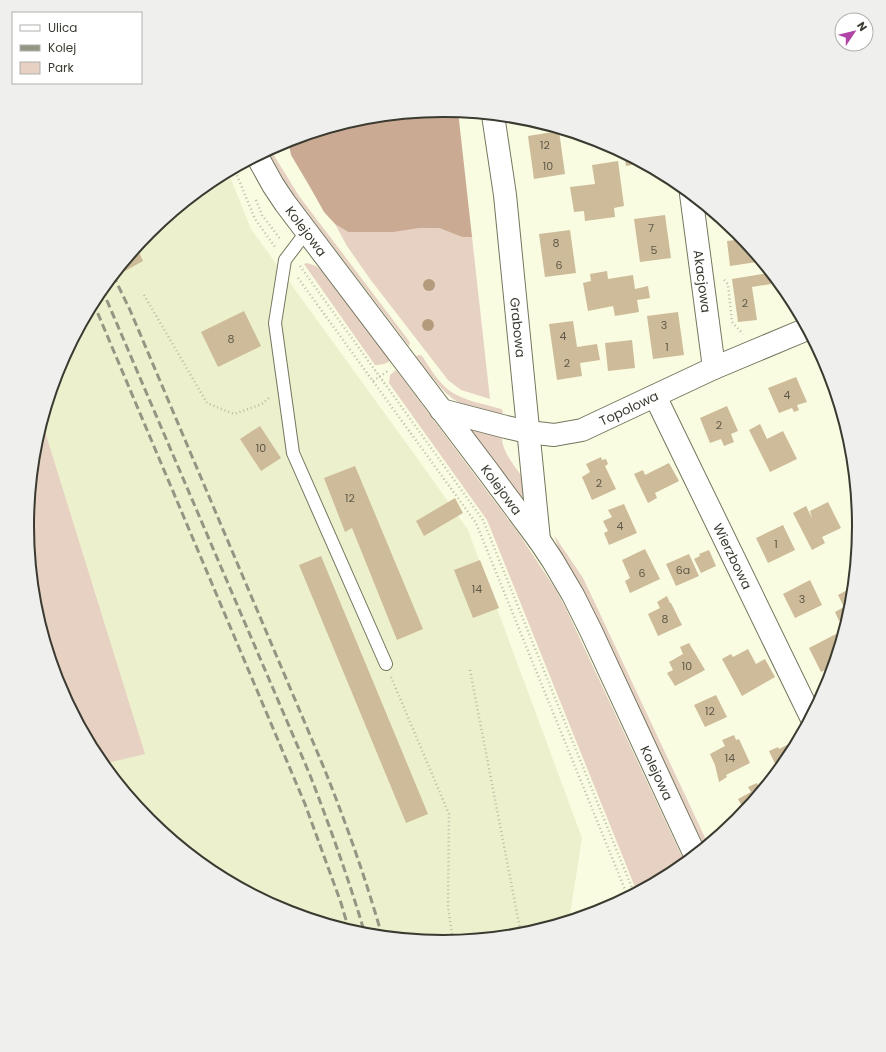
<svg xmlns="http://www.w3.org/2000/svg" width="886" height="1052" viewBox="0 0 886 1052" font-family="Poppins,sans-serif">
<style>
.built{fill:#edf0cd}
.green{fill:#e6d1c3}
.forest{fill:#cbaa94}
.building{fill:#cdbb99}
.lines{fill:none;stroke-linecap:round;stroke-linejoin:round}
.service-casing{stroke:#74765e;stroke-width:14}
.minor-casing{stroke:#74765e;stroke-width:24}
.tertiary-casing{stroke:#74765e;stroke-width:24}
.path{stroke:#babca6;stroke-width:2.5;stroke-dasharray:1 3;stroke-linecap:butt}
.service{stroke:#fff;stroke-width:12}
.minor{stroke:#fff;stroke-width:22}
.tertiary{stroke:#fff;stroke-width:22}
.rail{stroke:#949683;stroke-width:3;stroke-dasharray:8 4;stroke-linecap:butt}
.tree{fill:#b39b7b}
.labels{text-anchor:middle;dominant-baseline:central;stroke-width:3.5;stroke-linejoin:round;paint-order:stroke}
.number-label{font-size:11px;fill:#5f5a4a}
.street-label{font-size:13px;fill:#3a3a30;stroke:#fff}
.rim{fill:none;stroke:#3a3a30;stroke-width:2}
</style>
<rect width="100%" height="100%" fill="#f9fce0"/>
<path class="built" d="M228,172L251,229L425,469L468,530L582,838L569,921L524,934L443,942L362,934L284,910L212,872L149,820L97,757L59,685L35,607L27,526L35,445L59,367L97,295L149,232L212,180Z"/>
<path class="green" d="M272,148L275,157L299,196L409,341L410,343L409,346L296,198L271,160L267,151Z
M335,224L348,232L419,228H439L462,237H472L490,399L461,390L448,380L370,279L347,246Z
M307,263L316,266L320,269L390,361C385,364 381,365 375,365L304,264Z
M419,355L422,356C430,368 438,382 450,391C464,401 485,404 501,409L503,411L502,414L460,403C441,393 429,372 416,356Z
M396,370L519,534L556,590L567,611L685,863L674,872L637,892L487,520L389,383L390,375Z
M42,422L145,754L103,764L97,757L59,685L35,607L27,526L35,445Z
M470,429L502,437C502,451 512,462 520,474L523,476V499Z
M554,535L583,578L593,599L708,844L704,847L590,602L559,550Z"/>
<path class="forest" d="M443,110L458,111L472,237H462L439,228H419L393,232H348L335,224L324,212L310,187L291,155L288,140L362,118Z"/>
<path class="building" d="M559,131L565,174L534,179L528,136Z
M624,153L642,163L626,166Z
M618,161L624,206L614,208L615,217L585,221L584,211L574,212L570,187L595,184L592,165Z
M665,215L671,258L640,262L634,219Z
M570,230L576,273L545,277L539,234Z
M743,239L755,254L757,262L730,266L727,241Z
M138,250L143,261L125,271L121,265L130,255Z
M607,271L608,279L633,275L635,289L648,286L650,298L637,300L639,312L615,316L613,306L588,311L583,283L591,281L590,274Z
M769,273L771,284L752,287L757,320L738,322L732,279Z
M244,311L261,346L218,367L201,332Z
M678,312L684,355L653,359L647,316Z
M573,321L577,347L597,344L600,360L580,363L582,376L557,380L549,324Z
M632,340L635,368L608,371L605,343Z
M796,377L807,402L797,405L799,410L794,412L792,408L779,413L768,388Z
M727,406L738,431L731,434L734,442L724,446L721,439L710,443L700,418Z
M760,424L767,439L783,431L797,459L770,472L749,430Z
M260,426L281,458L261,471L240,439Z
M601,457L602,460L606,459L608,464L605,466L616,489L592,500L582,477L590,472L586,464Z
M669,463L679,481L655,493L657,498L648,503L634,474L643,470L645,475Z
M355,466L423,629L397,640L352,528L345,532L324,478Z
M455,498L463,513L424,536L416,521Z
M828,502L841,528L822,537L825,543L812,550L793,513L806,506L812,518L810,511Z
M624,504L637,533L609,545L604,533L608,531L603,521L612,517L608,510Z
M783,525L795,550L768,563L756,538Z
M645,549L660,579L630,593L625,581L630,578L622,560Z
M709,550L716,566L701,573L694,559L700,556L699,554Z
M689,554L699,576L676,586L666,564Z
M321,556L428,814L406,823L299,565Z
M480,560L499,608L473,618L454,570Z
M810,580L822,605L795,618L783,594Z
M853,587L851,607L848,616L839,621L835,612L844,607L838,595Z
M667,596L670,603H671L682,625L658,636L648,614L660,608L657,602Z
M836,634L840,643L833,666L821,672L809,648Z
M689,643L705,670L675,686L667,673L673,670L669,662L683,654L680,647Z
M748,649L756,664L765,659L775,677L742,696L722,659L731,654L733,657Z
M716,695L727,717L705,727L694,705Z
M734,735L736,740L739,739L750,763L726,775L727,777L719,782L715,765L710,754L725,746L722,740Z
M793,742L795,745L789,757L778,770L769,751L778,747L779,749Z
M757,783L759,788L761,787L762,789L745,811L738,799L751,792L748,787Z
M618,901L619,902L600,911L599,908Z"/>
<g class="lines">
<defs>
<path id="service" d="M307,231L285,260L275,323L293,453L386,664"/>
<g id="minor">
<path id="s1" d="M493,115L505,195L539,540"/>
<path id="s2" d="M691,194L714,368"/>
<path id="s3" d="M655,396L811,717"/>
<path id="s4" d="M441,410L506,427L528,432L554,435L582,430L714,368L807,329"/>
</g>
<g id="tertiary">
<path id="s5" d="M257,156L273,185L285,203L487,470L539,540L553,561L573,595L591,631L695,855"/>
</g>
</defs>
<use href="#service" class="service-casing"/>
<use href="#minor" class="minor-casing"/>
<use href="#tertiary" class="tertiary-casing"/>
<path class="path" d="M234,168L255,219L275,247
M256,200L262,215L281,240
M300,266L483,520L634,893
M298,278L476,523L628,897
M724,280L728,284L732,322L743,334
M144,295L207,403L234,414L262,404L269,398
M373,381L388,371
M470,670L521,934
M391,677L449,814L448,907L453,941"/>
<use href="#service" class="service"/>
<use href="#minor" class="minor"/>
<use href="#tertiary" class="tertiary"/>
<path class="rail" d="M113,275L130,310L324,768C346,823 366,879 382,936
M102,289L310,775C330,827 349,880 365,934
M93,302L305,804L341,903L349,930"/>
</g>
<g class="tree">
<circle cx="429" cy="285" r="6"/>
<circle cx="428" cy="325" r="6"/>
</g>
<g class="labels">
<g class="number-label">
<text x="545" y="145">12</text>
<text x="548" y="166">10</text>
<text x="651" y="228">7</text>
<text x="556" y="243">8</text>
<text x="654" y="250">5</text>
<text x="559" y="265">6</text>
<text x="745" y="303">2</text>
<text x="664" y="325">3</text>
<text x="563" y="336">4</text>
<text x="231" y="339">8</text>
<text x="667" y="347">1</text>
<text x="567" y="363">2</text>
<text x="787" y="395">4</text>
<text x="719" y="425">2</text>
<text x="261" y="448">10</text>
<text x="599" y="483">2</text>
<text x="350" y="498">12</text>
<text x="620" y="526">4</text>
<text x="776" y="544">1</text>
<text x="683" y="570">6a</text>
<text x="642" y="573">6</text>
<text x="477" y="589">14</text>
<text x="802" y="599">3</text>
<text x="665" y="619">8</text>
<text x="687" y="666">10</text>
<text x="710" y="711">12</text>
<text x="730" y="758">14</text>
</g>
<g class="street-label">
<text stroke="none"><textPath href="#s5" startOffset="90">Kolejowa</textPath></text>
<text stroke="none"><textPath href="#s2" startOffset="88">Akacjowa</textPath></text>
<text stroke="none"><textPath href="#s1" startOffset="214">Grabowa</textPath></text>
<text stroke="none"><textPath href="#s4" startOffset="196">Topolowa</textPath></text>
<text stroke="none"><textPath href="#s5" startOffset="414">Kolejowa</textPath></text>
<text stroke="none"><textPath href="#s3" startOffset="178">Wierzbowa</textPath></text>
<text stroke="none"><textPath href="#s5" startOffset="738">Kolejowa</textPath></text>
</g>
</g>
<path d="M0 0H886V1052H0ZM34 526a409 409 0 1 1 818 0a409 409 0 1 1-818 0Z" fill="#efefee" fill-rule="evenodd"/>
<path class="rim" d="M34 526a409 409 0 1 1 818 0a409 409 0 1 1-818 0Z"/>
<rect x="12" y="12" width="130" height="72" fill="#ffffff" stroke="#b0b0ac"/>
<rect x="20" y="25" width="20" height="6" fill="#ffffff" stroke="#b0b0ac"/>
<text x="48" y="32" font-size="12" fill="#3a3a30">Ulica</text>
<rect x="20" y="45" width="20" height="6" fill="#949683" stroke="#b0b0ac"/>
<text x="48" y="52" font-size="12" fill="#3a3a30">Kolej</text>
<rect x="20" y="62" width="20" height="12" fill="#e6d1c3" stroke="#b0b0ac"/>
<text x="48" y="72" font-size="12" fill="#3a3a30">Park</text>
<g transform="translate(854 32) rotate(55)"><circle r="19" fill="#ffffff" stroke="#b0b0ac"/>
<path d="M0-3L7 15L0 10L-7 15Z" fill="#b045a5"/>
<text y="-6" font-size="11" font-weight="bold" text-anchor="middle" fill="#3a3a30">N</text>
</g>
</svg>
